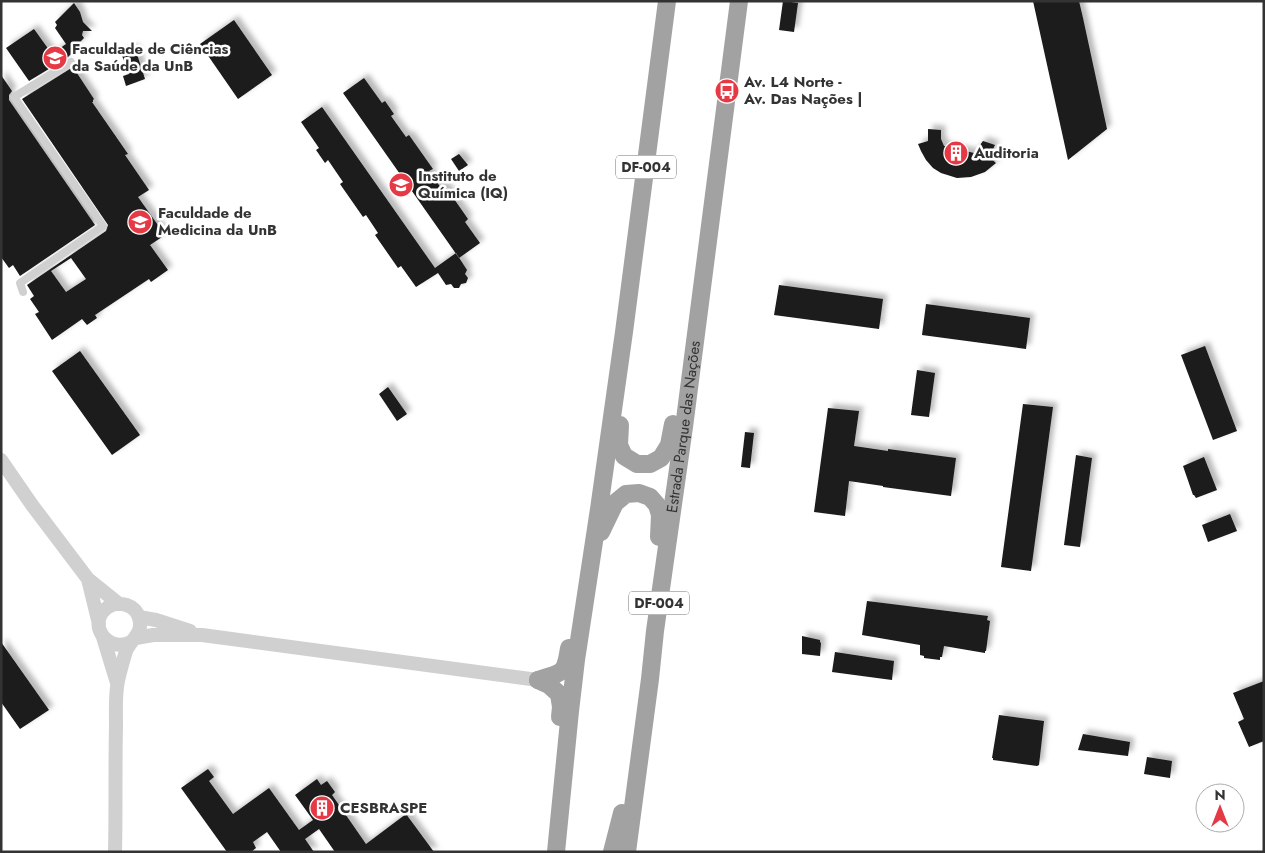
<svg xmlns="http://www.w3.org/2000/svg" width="1265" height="853" viewBox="0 0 1265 853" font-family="Jost,sans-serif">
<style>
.building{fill:#1a1a1a;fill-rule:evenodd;filter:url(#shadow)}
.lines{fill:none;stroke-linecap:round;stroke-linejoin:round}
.pedestrian{stroke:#d0d0d0;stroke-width:8}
.tertiary{stroke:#d0d0d0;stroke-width:14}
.trunk{stroke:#a2a2a2;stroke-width:18}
.labels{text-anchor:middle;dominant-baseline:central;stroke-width:5;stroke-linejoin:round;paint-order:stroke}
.shield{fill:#fff;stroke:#707070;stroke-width:1}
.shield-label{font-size:14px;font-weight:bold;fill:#333}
.poi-label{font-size:15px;font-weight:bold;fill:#333;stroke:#fff;text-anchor:start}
.street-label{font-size:15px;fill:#333;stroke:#fff}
</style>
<defs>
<filter id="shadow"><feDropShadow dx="4.5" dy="-4.5" stdDeviation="2.5" flood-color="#0004"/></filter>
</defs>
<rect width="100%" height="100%" fill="#fff"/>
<path class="building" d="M783,1L798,3L794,32L779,30Z
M1033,1H1079L1083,18L1107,129L1068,160Z
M74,3L80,12L83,22L92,31H83L82,35L84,38L71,51L72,53L67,58L29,81L6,48L34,29L52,54L66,44L55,28L57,25L55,22Z
M234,20L272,75L238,99L200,44Z
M135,48L145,79L126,86L123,76L129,74L121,53Z
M73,67L94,99L93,100V102H92L128,154L125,155L149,190L138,197L165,235L150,245L168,270L151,282L149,279L95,315L97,318L87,325L82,319L52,340L35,314L39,312L30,299L34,296L27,285L106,231L108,225L22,99ZM71,258L86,279L66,292L51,271Z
M1,75L12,91L9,95V100L95,225L20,276L13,265L9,268L1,257Z
M364,78L382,103L385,101L394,114L391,116L406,137L409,135L433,169L429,171L441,188L445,186L468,219L465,222L480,243L459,258L343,93Z
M322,107L435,268L456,253L467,270L465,274L468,278L466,283L461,284L459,288H454L451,284L446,285L438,273L416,287L401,266L398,268L375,235L378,233L366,215L363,217L340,184L343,182L328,160L325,163L316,150L319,148L301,122Z
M928,129L941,130V139L944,146L974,153L983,141L995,145L989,157L996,163L985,172L971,177L957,178L941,173L933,168L926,160L921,151L918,144L928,141Z
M459,154L468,165L459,171L451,159Z
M779,285L883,299L879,329L774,315Z
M926,304L1030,318L1026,349L922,335Z
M1205,346L1237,431L1213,440L1181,355Z
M80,351L140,435L112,455L52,371Z
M917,370L935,373L929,417L911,415Z
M388,387L407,414L397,421L379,394Z
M1023,404L1053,407L1031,571L1001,567Z
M828,408L859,411L854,446L888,451V449L956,458L951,496L883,487V486L849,481L845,516L814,512Z
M745,432L754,433L750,468L741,467Z
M1076,455L1092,458L1080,547L1064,545Z
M1204,457L1217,490L1196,498L1194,495H1193L1183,466Z
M1230,514L1237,531L1208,542L1202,525Z
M867,601L988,616L987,620L990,621L986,651H985V653L944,646L942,657H940V660L924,658V656L920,655V645L862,635Z
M802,636L820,640V642L821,643L820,656L802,654Z
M1,642L49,710L20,729L1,702Z
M835,652L894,661L892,680L832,672Z
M1264,681V741L1249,747L1238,722L1244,719L1233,693Z
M999,715L1044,721L1039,765L1037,766L993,760V758H992Z
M1083,734L1130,742L1128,756L1078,750Z
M1147,757L1172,761L1170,778L1144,774Z
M208,769L214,777L209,781L233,814L269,788L299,830L313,820L295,795L317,779L321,785L327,781L335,792L332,795L366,844L406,814L434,852H335L319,829L305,839L314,852H281L267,832L253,842L256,848L251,852H227L181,788Z"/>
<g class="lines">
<path class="pedestrian" d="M23,292L20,283L103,226L14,97L71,62"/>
<path class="tertiary" d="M1,460L32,505L88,579L119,604
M88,579L99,624
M139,617L156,620L190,631
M103,637L117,683
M136,638L153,635H202L538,680
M115,852C116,810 115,768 116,726C116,712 115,694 118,681C120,671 123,661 126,651C131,639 144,633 139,618C136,605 119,600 108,607C86,622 106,654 131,642"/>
<g class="trunk">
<path d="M620,425L619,445L624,456L637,464H650L661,458L669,445L673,424"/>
<path d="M601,532L615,503L626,494L639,493L650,497L657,505L660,515L659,537"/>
<path d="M538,680C562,672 565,676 569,648"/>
<path d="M538,680L549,685L559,694L561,707L560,717"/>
<path d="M556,852L570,711L576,660L599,509L624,332L667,1"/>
<path d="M612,852L622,813"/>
<path id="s1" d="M627,852L650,679L655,631L684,427L739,1"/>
</g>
</g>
<defs>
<symbol id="university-disc" viewBox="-11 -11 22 22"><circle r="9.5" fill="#e63946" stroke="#fff"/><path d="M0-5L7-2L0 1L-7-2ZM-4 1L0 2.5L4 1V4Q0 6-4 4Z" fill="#fff"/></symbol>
<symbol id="bus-disc" viewBox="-11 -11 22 22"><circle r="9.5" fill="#e63946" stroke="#fff"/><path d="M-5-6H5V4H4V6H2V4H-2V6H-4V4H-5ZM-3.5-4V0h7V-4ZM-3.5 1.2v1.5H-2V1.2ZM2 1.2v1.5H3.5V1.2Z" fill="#fff"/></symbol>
<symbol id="building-disc" viewBox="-11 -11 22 22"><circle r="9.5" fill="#e63946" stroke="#fff"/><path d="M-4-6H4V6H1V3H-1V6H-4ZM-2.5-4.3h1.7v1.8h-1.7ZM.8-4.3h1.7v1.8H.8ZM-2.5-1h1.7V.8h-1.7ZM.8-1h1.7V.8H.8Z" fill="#fff"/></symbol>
</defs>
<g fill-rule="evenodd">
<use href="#university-disc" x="41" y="44" width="28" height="28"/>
<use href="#bus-disc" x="713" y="77" width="28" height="28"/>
<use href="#building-disc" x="942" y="139" width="28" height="28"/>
<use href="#university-disc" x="387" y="171" width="28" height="28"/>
<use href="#university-disc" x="126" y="208" width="28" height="28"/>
<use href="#building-disc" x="308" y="794" width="28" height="28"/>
</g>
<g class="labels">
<g class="shield">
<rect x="616" y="155.5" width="60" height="23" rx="4"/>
<rect x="629" y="591.5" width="60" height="23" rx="4"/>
</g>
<g class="shield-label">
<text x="646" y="167">DF-004</text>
<text x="659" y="603">DF-004</text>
</g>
<g class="poi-label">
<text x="72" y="49">Faculdade de Ciências<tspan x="72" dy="17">da Saúde da UnB</tspan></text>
<text x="744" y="82">Av. L4 Norte -<tspan x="744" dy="17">Av. Das Nações |</tspan></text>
<text x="974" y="153">Auditoria</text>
<text x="418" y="176">Instituto de<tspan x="418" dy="17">Química (IQ)</tspan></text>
<text x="158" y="213">Faculdade de<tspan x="158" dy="17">Medicina da UnB</tspan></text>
<text x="340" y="808">CESBRASPE</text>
</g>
<g class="street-label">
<text stroke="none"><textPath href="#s1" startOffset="429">Estrada Parque das Nações</textPath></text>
</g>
</g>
<rect width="1265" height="853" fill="none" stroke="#333333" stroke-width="5"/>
<g transform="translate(1220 808)"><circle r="24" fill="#ffffff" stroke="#adadad"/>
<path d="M0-4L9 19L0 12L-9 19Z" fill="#e63946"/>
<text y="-8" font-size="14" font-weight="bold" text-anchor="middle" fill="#333333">N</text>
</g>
</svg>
